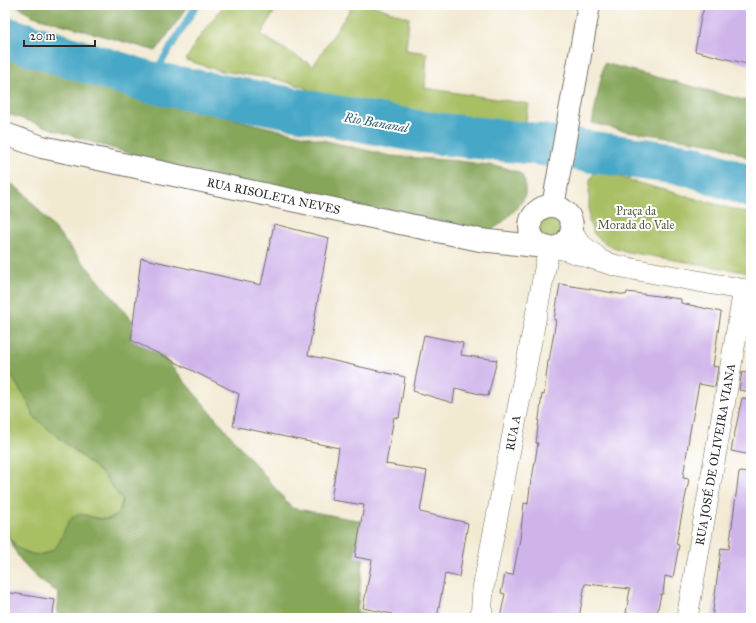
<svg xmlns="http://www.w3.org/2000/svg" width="756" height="623" viewBox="0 0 756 623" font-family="'IM FELL Great Primer',serif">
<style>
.green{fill:#a8bf64;stroke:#6a7548}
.forest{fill:#86a65a;stroke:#586842}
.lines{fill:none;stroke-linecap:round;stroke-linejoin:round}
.stream{stroke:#46a7c6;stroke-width:7}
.river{stroke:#46a7c6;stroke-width:42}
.building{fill:#cfb4ea}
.street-casing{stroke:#716e65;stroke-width:22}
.secondary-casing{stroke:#716e65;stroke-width:24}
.street{stroke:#fff;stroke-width:21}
.secondary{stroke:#fff;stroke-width:22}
.labels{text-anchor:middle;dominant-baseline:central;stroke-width:4;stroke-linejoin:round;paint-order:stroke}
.street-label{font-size:12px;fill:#2b2b2b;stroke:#fff}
.park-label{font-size:12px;fill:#575f3f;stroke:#fff}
.water-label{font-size:13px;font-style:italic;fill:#376371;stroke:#fff}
</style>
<rect width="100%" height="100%" fill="#fff"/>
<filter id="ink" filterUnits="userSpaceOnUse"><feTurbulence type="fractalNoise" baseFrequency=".025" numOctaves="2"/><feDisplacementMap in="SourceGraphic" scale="8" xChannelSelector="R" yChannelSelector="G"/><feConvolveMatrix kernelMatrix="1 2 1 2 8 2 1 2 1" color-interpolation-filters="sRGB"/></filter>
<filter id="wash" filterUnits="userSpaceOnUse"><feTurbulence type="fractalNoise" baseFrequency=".012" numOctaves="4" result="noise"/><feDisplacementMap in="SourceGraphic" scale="16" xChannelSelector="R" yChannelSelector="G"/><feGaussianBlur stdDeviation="0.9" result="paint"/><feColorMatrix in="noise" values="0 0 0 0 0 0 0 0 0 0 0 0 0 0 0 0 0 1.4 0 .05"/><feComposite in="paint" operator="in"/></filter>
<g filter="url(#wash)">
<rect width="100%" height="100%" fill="#f2e9d1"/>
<path class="green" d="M224,5H278L261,35L313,66L353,5H372L409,18L406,50L427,53L425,88L529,104L525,125L518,131L508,132L440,122L404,121L367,118L340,109L319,95L301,86L276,79L221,71L186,60L198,39Z
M598,172L609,173L635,182L751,214V273L628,252L608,245L597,237L593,232L589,222V193L590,180L594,173Z
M548,209C552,210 557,210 561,212C571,218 570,232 563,240L536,237C530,224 534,213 548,209Z
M5,363V366L28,402L34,417L104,475L122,500C120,522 104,521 86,515L63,535L58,546L45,554L35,555L19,549L9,538L5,523Z"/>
<path class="forest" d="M16,5H189L156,51L33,16Z
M5,53L61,68L150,98L258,125L391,156L459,161L502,167L518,172L522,175L525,183V195L523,200L517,208L502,223L493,229L486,232L179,168L91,142L5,113Z
M604,63L751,102V159L720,145L621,130L592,123Z
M5,179L25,194L292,508L368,522L357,612L402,618H57L59,592C36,581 18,562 9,538C12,541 16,547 20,549C32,557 50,557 58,544C64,535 65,520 76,515C81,513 89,516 94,518C111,522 121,517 122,500L104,475L34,417L28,402L5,366Z"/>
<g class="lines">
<path class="stream" d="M149,82L197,5"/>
<path class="river" d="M5,37L149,82L422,132L528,143L693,166L751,187"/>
</g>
<g id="blocks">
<path class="building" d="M705,5H751V65L695,51L701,17Z
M274,224L329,238L308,355L405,377L399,418L394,417L386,464L427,471L420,512L468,523L459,577L445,574L437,618H392V614L363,608L372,560L355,557L364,505L331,500L339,448L233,426L239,394L131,340L141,258L261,285Z
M560,284L626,295L627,292L681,299V303L721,312L713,366L718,367L715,387L699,384L690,431L683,478L689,479L676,544L679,545L673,578L665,576L663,594H661L656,618L626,613L630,589L588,584H585L579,618H500L505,594L501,593L505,574L513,575L520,539L524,503L528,504L531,479H532L538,443H536L542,394L544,395L548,361H549L556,320H554Z
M424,335L463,343L461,355L497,360L488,396L455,388L453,403L413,391Z
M742,372L751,374V392L739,390Z
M742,398L751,399V455L731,451Z
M739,472L751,473V618H712L721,548L729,549Z
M5,592L55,600L52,618H5Z"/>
</g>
</g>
<g filter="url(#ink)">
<use href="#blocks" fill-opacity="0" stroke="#716e65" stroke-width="1"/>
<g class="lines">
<defs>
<g id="street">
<path d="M572,231L580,244L596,256"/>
<path d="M556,247L617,266L751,291"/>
<path id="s1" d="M481,618L483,589L549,248"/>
<path id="s2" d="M687,618L744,290"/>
</g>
<g id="secondary">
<path id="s3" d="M5,134L42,147L480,240L545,247"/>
<path d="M553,206L589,5"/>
<circle cx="551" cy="227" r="21"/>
</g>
</defs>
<use href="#street" class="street-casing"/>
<use href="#secondary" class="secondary-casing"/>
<use href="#street" class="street"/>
<use href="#secondary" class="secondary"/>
</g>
</g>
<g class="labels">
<g class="street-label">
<text stroke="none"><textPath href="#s3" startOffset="276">RUA RISOLETA NEVES</textPath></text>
<text stroke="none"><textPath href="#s1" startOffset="188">RUA A</textPath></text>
<text stroke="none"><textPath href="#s2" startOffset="166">RUA JOSÉ DE OLIVEIRA VIANA</textPath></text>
</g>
<g class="park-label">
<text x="636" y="211">Praça da<tspan x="636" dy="14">Morada do Vale</tspan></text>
</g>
<g class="water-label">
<text transform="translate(376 123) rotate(10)">Rio Bananal</text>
</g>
</g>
<rect width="756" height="623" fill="none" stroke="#fff" stroke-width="20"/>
<path d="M24 40v6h71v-6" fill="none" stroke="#2b2b2b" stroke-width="2"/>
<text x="30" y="40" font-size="12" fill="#2b2b2b" stroke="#ffffff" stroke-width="3" paint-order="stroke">20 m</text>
</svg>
